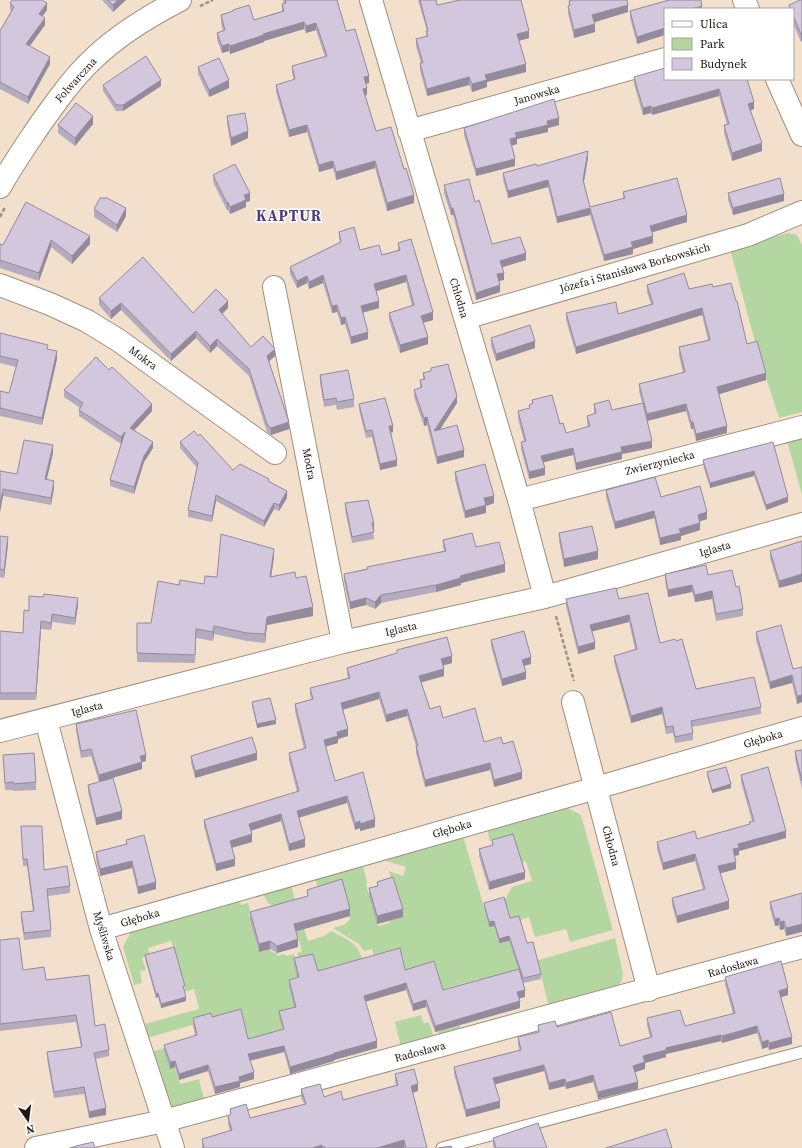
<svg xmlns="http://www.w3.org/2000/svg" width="802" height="1148" viewBox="0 0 802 1148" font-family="'Source Serif 4',serif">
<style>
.green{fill:#b4d6a0;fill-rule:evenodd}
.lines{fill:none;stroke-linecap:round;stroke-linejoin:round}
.service-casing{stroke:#a08f7e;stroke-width:13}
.minor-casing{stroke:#a08f7e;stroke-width:24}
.path{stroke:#9f9283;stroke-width:2.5;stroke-dasharray:4 2;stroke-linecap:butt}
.service{stroke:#fff;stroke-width:11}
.minor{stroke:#fff;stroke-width:22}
.wall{fill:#b5abbe}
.shaded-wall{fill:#938b9b}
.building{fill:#d2c7dd;stroke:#938b9b}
.labels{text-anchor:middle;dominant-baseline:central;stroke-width:3;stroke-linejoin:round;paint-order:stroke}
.street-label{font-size:11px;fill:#1e1811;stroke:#fff}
.district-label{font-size:15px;font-weight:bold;letter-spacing:1px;fill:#493f7c;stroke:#fff}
</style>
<rect width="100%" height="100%" fill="#f2e0cd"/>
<path class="green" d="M788,233L797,235L802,245V412L779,418L757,349L730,249Z
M802,433V495L786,437Z
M566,807L581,815L613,930L570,942L566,929L535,937L529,917L495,928L499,943L509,941L518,968L525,967L529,981L521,984L481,986L479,979L447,988L461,1030L439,1036L435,1007L434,968L373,1000L362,966L289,987L301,1029L175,1069L180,1084L199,1079L205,1102L176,1110L169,1106L151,1052L192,1040L210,1020L147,1038L143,1027L146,1026L145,1024L199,1009L194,989L184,992L183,990L185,989L171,941L148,948L150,955L142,958L146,970L140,971L142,983L134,985L123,947L131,932L240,901L241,905L248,903L250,910L249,915L259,952L270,949L271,952L277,953L278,956L284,954L287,956L294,954L296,966L299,959L297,953L302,951L289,906H273L268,903L263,894L291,886L308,941L324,936L331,931C349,940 358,943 364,963L375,960L372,949L364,951L359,944L333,928L344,925L350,919L341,883L318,889L315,879L363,865L367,882L366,884L378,926L390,923L389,920L402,917L389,871L403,876L406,867L386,861V859L463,836L490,927L503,923L504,901L512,887L532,881L526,861L519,863L511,835L490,841L487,830ZM164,1052L190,1063L170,1069Z
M615,938L623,974L622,980L616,989L549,1007L538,963L532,962Z
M421,1015L424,1024L429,1022L434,1037L401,1047L395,1022Z"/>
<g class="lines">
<defs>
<path id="service" d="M442,1148L802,1052"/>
<path id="minor" d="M371,0L519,500L545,597
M744,0L748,9
M777,79L802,135
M409,131L665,59
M0,187C12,165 27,144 41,123C57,101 72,79 91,61C116,36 149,16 180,0
M0,285L50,304L87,321L118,340L275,453
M274,287L343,642
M465,318L748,235L802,212
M519,500L802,427
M573,702L649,990
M46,720L101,929L173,1148
M0,731L343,642L545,597L802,524
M101,929L596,788L802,728
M36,1148L164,1121L802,947"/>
</defs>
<use href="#service" class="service-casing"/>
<use href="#minor" class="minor-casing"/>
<path class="path" d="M200,6L213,0
M0,217L5,207
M556,616L574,681"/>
<use href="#service" class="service"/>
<use href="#minor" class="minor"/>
</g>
<path class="wall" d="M102,0H126L113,12Z
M283,0H337L346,31L369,83L366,84L367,95L365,96L376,131L414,203L387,211L375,168L336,180L333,168L319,172L307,132L289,137L276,92V85L294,80L292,73V66L325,57L316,30L306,33L304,29L264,41V42L230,54L229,51L222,53L217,40V33L223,31L221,23V15L233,12V10L254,20L282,11V4H284Z
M418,0H436L437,5L529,38L519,41L526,72L487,82V87L472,92L469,85L427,96L420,70V63H421L416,46V39L426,36L427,31Z
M802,0V41L801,42L793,23V9H789V5Z
M569,1L628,12L594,22L595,32L574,38L568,13Z
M10,3L47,10L42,16L45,25L30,46L50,64L28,104L0,89V31L11,11L10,10Z
M702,9L637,44L630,18V11Z
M198,67L229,88L209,97L198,74Z
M634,77L747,79L754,109L751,110L762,151L732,161L724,133V125H727L719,96L652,115L651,113L643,115L634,84Z
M103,85L161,86L123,111H116L103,91Z
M227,116L248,138L231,146L227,124Z
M93,124L75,146L58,133V125Z
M559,125L548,128V132L517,139V144L511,146L515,166L476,176L464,135V128Z
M588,158L584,182L590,207L623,199V192L687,222L651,232L653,243L633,249V254L604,261L590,215L557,223L548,187L508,198L503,180V173L537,166Z
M213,175L250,201L246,202V207L230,214L228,210H227L213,182Z
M444,185L475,202L492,244L526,260L502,267L504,280L499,281L500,292L476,300L453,215H451L444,193Z
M728,193L784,201L733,215L728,200Z
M26,202L90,244L72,264L51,247L39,281L0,268V244L3,245Z
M94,209L126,216L117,232L94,217Z
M339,232L360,250L382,255L398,250V243L433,320L423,323L428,344L400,353L389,320V313L412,306L406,282L376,291L379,308L363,313L368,339L351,344L345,324L341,325L337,312L332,313L323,283L309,289L307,283L297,288L290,274V267L340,242L339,239Z
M647,285L689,289L713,287L747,344L766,380L718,394L727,433L696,441L693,429H691L686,411L647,421L652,448L622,454V459L576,470L573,455L543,462L545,475L529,479L521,449V442L524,441L518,419V411L529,408V405L532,404V400L560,424L566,433L588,427L587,423V416L594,414V404L612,410L642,403L639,391V384L683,373L679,355V347L708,340L702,315L576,354L566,320V313L618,314L651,304L647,292Z
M99,298L193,313L228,308L222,314L251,347L275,356L269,361L289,429L271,435L267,432L249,376L217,346L210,353L196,338L171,361L121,310L111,319L99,305Z
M0,333L48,349L57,359L42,425L0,416V391L9,393L16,367L0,363Z
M491,338L535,348L496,361L491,346Z
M431,368L457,403L439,430L464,457L437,464L427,425L424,426L414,397V390L420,388V380L423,379V373L431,371Z
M320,375L354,399V407L337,410L336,405L324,407L320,383Z
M64,390L152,411L134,430L153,448L144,462L134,494L110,486V480L122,443L121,444L79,416V410L80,408L64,397Z
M359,404L393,432L391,433L397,466L380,470L372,437L366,438L359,410Z
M198,436L233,470L269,482L287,498L279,511L274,509L264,527L216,501L212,522L188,517V510L197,468L180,448V442Z
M773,442L788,502L766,510L754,476L710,488L703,465V460Z
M53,453L46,480L54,488L51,505L3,496L0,512V471L17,474Z
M455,472L494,503L486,506V513L465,518L455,480Z
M606,490L661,497L707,519L700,521V530L681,536V540L660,545L654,518L615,529L606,497Z
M345,503L374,529H373L374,539L352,543L345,510Z
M559,533L598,559L564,567L559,541Z
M0,536L8,544L4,578L0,577Z
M443,540L476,547L505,572L461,583V585L436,592L381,603L375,609L366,605L350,609L344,581V574L444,551L443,547Z
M802,541L779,588L770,558V551Z
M274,557L271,577L296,578L313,616L267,625L265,643L247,641L214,634L213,641L196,638L195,663L137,662V623H151L179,585L204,584L217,577Z
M665,574L708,575L736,587L743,609V616L716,621L712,599L695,602L692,592L668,597L665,581Z
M566,599H619L660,643L696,689L761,707V714L692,727L693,733V740L675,743L673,733L666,734L662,714L631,723L614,662V656L635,649L629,622L592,631L595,649L578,654L566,606Z
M78,605L75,625L52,622L51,630L41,629L36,700H0V631L23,633L29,611Z
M756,632L793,669L802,667V702L797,704L792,683L770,689L756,640Z
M491,640L531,664L524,666L526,679L502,686L491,646Z
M397,650L452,663L443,665L444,676L421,682L430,709L443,718L484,742L503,744L522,779L494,787L490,770L425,787L416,753V746L407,716L386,722L379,699L343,710L348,736L338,739V743L325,747L335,781L375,827L360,831V828L355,830L347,803L299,818L305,847L289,851L281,821L251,831L252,842L232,848L235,866L216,871L204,827V820L297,792L289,760V753L304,749L295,711V704L312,700L310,695V688L348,678L347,675V668L397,653Z
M252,702L276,724L257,728L252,706Z
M76,724L146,761L142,762V769L99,782L91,756L81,758L76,731Z
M802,750V789L795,759V751Z
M3,755L36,782V790L13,791V790H5Z
M191,756L257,760L195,778L191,763Z
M707,772L731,788L712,793L707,776Z
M741,775L786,838L739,851V855L735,856L736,869L720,873L729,909L677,923L672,905V898L703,889L695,861L663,870L657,849V842L697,839L749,825V822L752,821L741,782Z
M88,785L122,819L96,825L88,792Z
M21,826L44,870L70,886V893L48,896L51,930V937L24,940L21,919V912L33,911L27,866H23Z
M126,840L156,889L138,894L132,868L100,876L96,859V852L126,844Z
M492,840L525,879L489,890L479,856V849L492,845Z
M377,882L403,917L377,924L369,896V888L377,886Z
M307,890L350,916L296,931L298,947L277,953L270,949L259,952L250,920V912L307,896Z
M802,893L786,936L784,929L780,930L779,925L775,926L770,909V902Z
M484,903L510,918L527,943L541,974V979L523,983L525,997L519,998L520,1008L435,1032L426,1007L413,1011L406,990L365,1002L377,1048L334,1060V1061L290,1074L284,1052L250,1061L254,1079L240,1083V1087L215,1094L208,1071L179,1080L175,1067L170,1069L164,1052V1045L195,1036L193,1025V1018L212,1017L248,1039L283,1029L279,1018V1011L294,1007L289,987V980L297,978L294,965V958L318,971L405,970L443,990L518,969L509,941L499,943L494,926L489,927L484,907Z
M0,940L23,970L46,980L95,1026L109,1050V1056L96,1059L106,1115L89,1118L84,1094L54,1098L47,1059V1052L81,1047L76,1022L0,1031Z
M145,955L185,990H184L186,1001L161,1008L158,997L156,998L145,959Z
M725,977L788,995L781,997L792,1044L769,1050L768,1047L762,1049L757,1033L722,1043L721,1041L666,1054V1057L645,1063V1069L635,1072L638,1089L598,1099L593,1082L566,1089L565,1086L549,1090L544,1071L495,1084L500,1108L466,1117L454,1074V1067L519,1050L518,1044V1037L538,1032V1025L557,1027L620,1046L650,1037L647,1025V1018L685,1026L733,1014L725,984Z
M395,1074L418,1091L413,1093L427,1148H202V1139L230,1131L228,1124V1117L230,1115V1109L250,1118L304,1104L301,1097V1089L324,1097L343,1100L396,1085L395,1081Z
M493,1138L547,1148H494L493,1146Z"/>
<path class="shaded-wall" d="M118,0H126L113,12V5Z
M47,3V10L39,21V14Z
M628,5V12L592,23V15Z
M702,6V9H691Z
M45,18V25L26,51V44Z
M304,22V29L264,41V42L230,54V46L263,34Z
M316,23V30L306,33V26Z
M595,24V32L574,38V30Z
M665,28V35L637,44V37Z
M529,31V38L517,41V34Z
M802,33V41L801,42V34Z
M229,44V51L222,53V46Z
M50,57V64L28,104V97Z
M526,64V72L487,82V87L472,92V84L485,75Z
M369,76V83L364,84V77Z
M469,77V85L427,96V89Z
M161,80V86L123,111V105Z
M229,80V88L209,97V90Z
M367,88V95L363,96V89Z
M719,89V96L652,115V108Z
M754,102V109L748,111V104Z
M651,106V113L643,115V108Z
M93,116V124L75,146V138Z
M559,118V125L548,128V132L517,139V144L510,146V139L515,133L547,121Z
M307,125V132L289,137V130Z
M248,131V138L231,146V138Z
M762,143V151L732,161V153Z
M588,151V158L583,187V180Z
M515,159V166L476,176V169Z
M333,161V168L319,172V165Z
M375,161V168L336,180V172Z
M548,180V187L508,198V191Z
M250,193V201L246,202V207L230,214V207L244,195Z
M784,194V201L733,215V208Z
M414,195V203L387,211V203Z
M228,202V210H227V203Z
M126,208V216L117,232V225Z
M451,208H453V215H451Z
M590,208V215L557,223V217Z
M687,215V222L650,233V226Z
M90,236V244L72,264V256Z
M653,236V243L633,249V254L604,261V255L631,242Z
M51,240V247L39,281V273Z
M526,253V260L500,268V261Z
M504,273V280L497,281V274Z
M323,275V283L309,289V282Z
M406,275V282L374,292V284Z
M307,276V283L297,288V281Z
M500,285V292L476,300V293Z
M228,301V308L219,317V310Z
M379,301V308L361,313V306Z
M121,303V310L111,319V311Z
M337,305V312L332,313V306Z
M702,308V315L576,354V347Z
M433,312V320L421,323V316Z
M345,317V324L341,325V318Z
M196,331V338L171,361V354Z
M368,332V339L351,344V337Z
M428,337V344L400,353V345Z
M217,339V346L210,353V346Z
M535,341V348L496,361V354Z
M275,349V356L267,363V356Z
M57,351V359L42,425V418Z
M766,373V380L717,395V387Z
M457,396V403L434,439V431Z
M152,404V411L130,435V428Z
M686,404V411L647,421V414Z
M427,417V425L424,426V418Z
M289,422V429L271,435V428Z
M691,422H693V429H691Z
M389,426H393V432L389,433Z
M727,426V433L696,441V434Z
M125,432V439L121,444V437Z
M652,441V448L622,454V459L576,470V463L621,447Z
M153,442V448L144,462L134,494V487L144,456Z
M53,445V453L45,487V479Z
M573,448V455L541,463V456Z
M464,450V457L437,464V457Z
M397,460V466L380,470V464Z
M545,468V475L529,479V472Z
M754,471V476L710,488V483Z
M54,481V488L51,505V498Z
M3,489V496L0,512V505Z
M287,491V498L279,511V505Z
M216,495V501L212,522V516Z
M494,496V503L486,506V513L465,518V511L484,498Z
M788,497V502L766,510V505Z
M274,503V509L264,527V521Z
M654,511V518L615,529V522Z
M707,512V519L698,522V515Z
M372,523H374V529L372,530Z
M700,523V530L681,536V540L660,545V538L679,529Z
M8,537V544L4,578V570Z
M274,549V557L270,585V577Z
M598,551V559L564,567V559Z
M505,564V572L461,583V585L436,592V585L460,576Z
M802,574V582L779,588V581Z
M692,585V592L668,597V590Z
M712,591V599L695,602V595Z
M381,595V603L375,609V602Z
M78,598V605L75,625V618Z
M366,598V605L350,609V602Z
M313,607V616L267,625L265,643V634L267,617Z
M52,614V622L51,630V623Z
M629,615V622L590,632V625Z
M41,621V629L36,700V693Z
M214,626V634L213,641V632Z
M595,642V649L578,654V647Z
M452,656V663L441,666V659Z
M531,657V664L522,666V660Z
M444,669V676L419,683V676Z
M526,672V679L502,686V679Z
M792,675V683L770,689V682Z
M379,692V699L341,710V703Z
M802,695V702L797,704V696Z
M662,707V714L631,723V716Z
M407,709V716L386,722V715Z
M276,720V724L257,728V724Z
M348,729V736L338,739V743L324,747V740L337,732Z
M257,753V760L195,778V771Z
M146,755V761L142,762V769L99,782V775L140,756Z
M490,763V770L425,787V780Z
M522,772V779L494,787V780Z
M731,784V788L712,793V790Z
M347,796V803L297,818V811Z
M122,811V819L96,825V818Z
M281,814V821L249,831V824Z
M375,819V827L360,831V824Z
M360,821V828L355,830V823Z
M786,831V838L739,851V855L733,856V849L738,844Z
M252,834V842L230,848V841Z
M305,839V847L289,851V844Z
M695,854V861L663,870V863Z
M235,859V866L216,871V864Z
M132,861V868L100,876V869Z
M736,862V869L718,874V866Z
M525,872V879L489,890V882Z
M156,882V889L138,894V887Z
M729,901V909L677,923V916Z
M350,909V916L294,932V924Z
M403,909V917L377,924V916Z
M779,918V925L775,926V919Z
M494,921V926L489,927V922Z
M784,921V929L780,930V922Z
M802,924V932L786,936V928Z
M509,936V941L499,943V939Z
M298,939V947L277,953V946Z
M270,941V949L259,952V944Z
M406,983V990L364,1002V996Z
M788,988V995L779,998V991Z
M525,990V997L517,999V992Z
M158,993V997L156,998V994Z
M186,997V1001L161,1008V1004Z
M426,1000V1007L413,1011V1004Z
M520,1001V1008L435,1032V1026Z
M757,1026V1033L722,1043V1036Z
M721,1035V1041L666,1054V1057L645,1063V1069L633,1073V1066L643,1056L666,1048Z
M792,1037V1044L769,1050V1043Z
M768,1040V1047L762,1049V1042Z
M377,1041V1048L334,1060V1061L290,1074V1067L334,1053Z
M284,1046V1052L248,1061V1054Z
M175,1061V1067L170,1069V1062Z
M208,1065V1071L179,1080V1074Z
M544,1065V1071L493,1085V1078Z
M254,1072V1079L240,1083V1087L215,1094V1087L239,1077Z
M593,1075V1082L566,1089V1083Z
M565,1079V1086L549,1090V1083Z
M638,1082V1089L598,1099V1092Z
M418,1084V1091L411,1093V1086Z
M500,1101V1108L466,1117V1110Z
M106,1108V1115L89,1118V1112Z
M404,1140V1148H377Z
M322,1145V1148H312Z"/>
<path class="building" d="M12,0H42L47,3L39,14L45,18L26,44L50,57L28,97L0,82V31L14,7L10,3Z
M108,0H118L113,5Z
M285,0H337L346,31L355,29L369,76L364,77L367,88L363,89L376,131L391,127L404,169L406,168L414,195L387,203L375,161L336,172L333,161L319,165L307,125L289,130L276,85L295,79L292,66L327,56L316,23L306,26L304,22L263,34L264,35L230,46L229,44L222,46L217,33L225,30L221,15L233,11V10L249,5L254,20L284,11L282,4L286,3Z
M420,0H436L437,5L460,0H521L529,31L517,34L526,64L485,75L487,80L472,84L469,77L427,89L420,63H423L416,39L428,36L426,31H428Z
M572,0H627L628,5L592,15L595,24L574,30L568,6L570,5L569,1Z
M669,0H701L702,6L691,9H665V28L637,37L630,11Z
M800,0H802V33L801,34L793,15V9H790L789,5Z
M146,56L161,80L123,105H116L103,85Z
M219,58L229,80L209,90L198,67Z
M665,68V79H747L754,102L748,104L762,143L732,153L724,125L729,124L719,89L652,108L651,106L643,108L634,77Z
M554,99L559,118L547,121L548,125L515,133L517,137L510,139L515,159L476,169L464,128Z
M76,103L93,116L75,138L58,125Z
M245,113L248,131L231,138L227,116Z
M588,151L583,180L590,207L625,198L623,192L677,178L687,215L650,226L653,236L631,242L633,247L604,255L590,208L557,217L548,180L508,191L503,173L536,164L537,166Z
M235,164L250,193L244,195L246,200L230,207L228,202L227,203L213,175Z
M780,178L784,194L733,208L728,193Z
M469,179L475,202L479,200L492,244L520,237L526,253L500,261L504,273L497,274L500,285L476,293L453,208H451L444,185Z
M100,198H107L126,208L117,225L94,209Z
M26,202L90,236L72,256L51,240L39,273L0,260V244L3,245Z
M354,227L360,250L379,245L382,255L400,250L398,243L411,239L433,312L421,316L428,337L400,345L389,313L414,305L406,275L374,284L379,301L361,306L368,332L351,337L345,317L341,318L337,305L332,306L323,275L309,282L307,276L297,281L290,267L341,242L339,232Z
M143,257L193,313L216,289L228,301L219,310L251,347L263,336L275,349L267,356L289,422L271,428L267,424L249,369L217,339L210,346L196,331L171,354L121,303L111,311L99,298Z
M684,273L689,289L712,284L713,287L731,283L736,301H737L747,344L757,341L766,373L717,387L727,426L696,434L693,422H691L686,404L647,414L639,384L685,372L679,347L710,340L702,308L576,347L566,313L616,302L618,314L653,304L647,285Z
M530,325L535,341L496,354L491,338Z
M0,333L48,345L47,349L57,351L42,418L0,408V391L9,393L18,360L0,356Z
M96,357L109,370L112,367L152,404L130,428L153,442L144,456L134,487L110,480L125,432L121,437L79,410L83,403L64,390Z
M448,364L457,396L434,431L457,425L464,450L437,457L427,417L424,418L414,390L422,387L420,380L425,379L423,373L431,371V368Z
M348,370L354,399L337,402L336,398L324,400L320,375Z
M552,395L560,424L563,423L566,433L590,426L587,416L596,413L594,404L609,400L612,410L643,403L652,441L621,447L622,452L576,463L573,448L541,456L545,468L529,472L521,442L526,441L518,411L530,408L529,405L533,403L532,400Z
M385,398L393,426H389L397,460L380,464L372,430L366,431L359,404Z
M194,431L198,436L200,434L233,470L240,464L269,479L268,481L287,491L279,505L274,503L264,521L216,495L212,516L188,510L198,463L180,442Z
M24,440L53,445L45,479L54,481L51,498L3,489L0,505V471L17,474Z
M773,442L788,497L766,505L754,471L710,483L703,460Z
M485,464L494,496L484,498L486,505L465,511L455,472Z
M655,477L661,497L700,486L707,512L698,515L700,523L679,529L681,533L660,538L654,511L615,522L606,490Z
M368,500L374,523H372L374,532L352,537L345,503Z
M592,526L598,551L564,559L559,533Z
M472,533L476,547L499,542L505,564L460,576L461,578L436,585L381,595L375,602L366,598L350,602L344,574L368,569L367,567L446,551L443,540Z
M221,534L274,549L270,577L295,572L296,578L306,576L313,607L267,617L265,634L247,633L214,626L213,632L196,629L195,655L137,653V623H151L158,581L179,585L180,580L204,584L205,576L217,577Z
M0,536L8,537L4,570L0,569Z
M802,541V574L779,581L770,551Z
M706,565L708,575L732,570L736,587L739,586L743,609L716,614L712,591L695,595L692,585L668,590L665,574Z
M616,588L619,599L648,593L660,643L675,639L676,641L682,639L696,689L754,677L761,707L691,721L693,733L675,737L673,726L666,727L662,707L631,716L614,656L637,649L629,615L590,625L595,642L578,647L566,599Z
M44,594L78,598L75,618L52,614L51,623L41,621L36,693H0V631L23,633L24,610L29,611V596L43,597Z
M781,625L793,669L802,667V695L797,696L792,675L770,682L756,632Z
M524,631L531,657L522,660L526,672L502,679L491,640Z
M447,637L452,656L441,659L444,669L419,676L430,709L440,706L443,718L475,708L484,742L501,737L503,744L513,741L522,772L494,780L490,763L425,780L416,746H418L407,709L386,715L379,692L341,703L348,729L337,732L338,736L324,740L335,781L363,772L375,819L360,824V821L355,823L347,796L297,811L305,839L289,844L281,814L249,824L252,834L230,841L235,859L216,864L204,820L299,791L289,753L306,748L295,704L313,699L310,688L350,678L347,668L397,653V650Z
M270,698L276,720L257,724L252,702Z
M136,710L146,755L140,756L142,762L99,775L91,749L81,751L76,724Z
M252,737L257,753L195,771L191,756Z
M802,750V781L795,751Z
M34,753L36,782L13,784V782L5,783L3,755Z
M726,767L731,784L712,790L707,772Z
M768,767L786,831L738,844L739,848L733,849L736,862L718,866L729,901L677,916L672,898L705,889L695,854L663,863L657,842L695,831L697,839L750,824L749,822L754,821L741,775Z
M113,778L122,811L96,818L88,785Z
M21,826H42L44,870L67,866L70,886L47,889L51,930L24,933L21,912L34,911L27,859H23Z
M513,834L525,872L489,882L479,849L493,845L492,840Z
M144,835L156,882L138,887L132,861L100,869L96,852L127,844L126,840Z
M393,877L403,909L377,916L369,888L378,886L377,882Z
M342,879L350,909L294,924L298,939L277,946L270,941L259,944L250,912L308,896L307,890Z
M802,893V924L786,928L784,921L780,922L779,918L775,919L770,902Z
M504,897L510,918L519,916L527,943L533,942L541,974L523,978L509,936L499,939L494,921L489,922L484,903Z
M19,938L23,970L44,967L46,980L89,975L95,1026L105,1024L109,1050L94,1053L106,1108L89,1112L84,1087L54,1092L47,1052L82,1047L76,1015L0,1024V940Z
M174,947L185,986H183L186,997L161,1004L158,993L156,994L145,955Z
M400,948L405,970L434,961L443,990L519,969L525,990L517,992L520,1001L435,1026L426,1000L413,1004L406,983L364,996L377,1041L334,1053V1054L290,1067L284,1046L248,1054L254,1072L239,1077L240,1081L215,1087L208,1065L179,1074L175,1061L170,1062L164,1045L197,1035L193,1018L211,1013L212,1017L241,1009L248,1039L284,1029L279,1011L296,1007L289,980L299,977L294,958L313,954L318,971Z
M781,961L788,988L779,991L792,1037L769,1043L768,1040L762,1042L757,1026L722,1036L721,1035L666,1048V1050L643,1056L645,1062L633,1066L638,1082L598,1092L593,1075L566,1083L565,1079L549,1083L544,1065L493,1078L500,1101L466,1110L454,1067L521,1050L518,1037L539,1032L538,1025L555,1021L557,1027L611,1012L620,1046L652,1037L647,1018L680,1010L685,1026L735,1013L725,977Z
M414,1069L418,1084L411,1086L427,1148H406L404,1140L377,1148H325V1147H322V1145L312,1148H204L202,1139L232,1130L228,1117L231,1113L230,1109L246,1104L250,1118L306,1104L301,1089L320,1084L324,1097L341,1091L343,1100L398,1085L395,1074Z
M538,1123L547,1148H496L493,1138Z
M666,1129L672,1148H606Z
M93,1142L95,1148H70L76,1146Z
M451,1146L452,1148H438Z"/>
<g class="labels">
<g class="street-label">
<text transform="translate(76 80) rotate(-48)">Folwarczna</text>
<text transform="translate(537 95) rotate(-16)">Janowska</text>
<text transform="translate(635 268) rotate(-16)">Józefa i Stanisława Borkowskich</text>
<text transform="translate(459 298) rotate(73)">Chłodna</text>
<text transform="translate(143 358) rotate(36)">Mokra</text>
<text transform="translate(660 463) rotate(-14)">Zwierzyniecka</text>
<text transform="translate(309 464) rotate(79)">Modra</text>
<text transform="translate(715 549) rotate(-16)">Iglasta</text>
<text transform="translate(401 629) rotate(-13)">Iglasta</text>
<text transform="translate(87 709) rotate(-15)">Iglasta</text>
<text transform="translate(763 739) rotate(-16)">Głęboka</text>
<text transform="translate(452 829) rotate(-16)">Głęboka</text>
<text transform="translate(611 846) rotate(75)">Chłodna</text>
<text transform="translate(140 918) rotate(-16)">Głęboka</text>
<text transform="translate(104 936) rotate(73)">Myśliwska</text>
<text transform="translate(733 967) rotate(-16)">Radosława</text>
<text transform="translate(420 1052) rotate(-15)">Radosława</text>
</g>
<g class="district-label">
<text x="289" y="215">KAPTUR</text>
</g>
</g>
<rect x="664" y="8" width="130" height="72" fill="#ffffff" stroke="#a5a3a0"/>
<rect x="672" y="21" width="20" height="6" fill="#ffffff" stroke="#a5a3a0"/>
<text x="700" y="28" font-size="12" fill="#1e1811">Ulica</text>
<rect x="672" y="38" width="20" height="12" fill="#b4d6a0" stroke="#a5a3a0"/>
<text x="700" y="48" font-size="12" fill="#1e1811">Park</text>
<rect x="672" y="58" width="20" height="12" fill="#d2c7dd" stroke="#a5a3a0"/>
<text x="700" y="68" font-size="12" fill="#1e1811">Budynek</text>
<g transform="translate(28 1120) rotate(166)" stroke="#ffffff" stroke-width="3" paint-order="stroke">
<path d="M0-3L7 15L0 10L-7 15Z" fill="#1e1811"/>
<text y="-6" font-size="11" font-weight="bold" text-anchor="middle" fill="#1e1811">N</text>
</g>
</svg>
